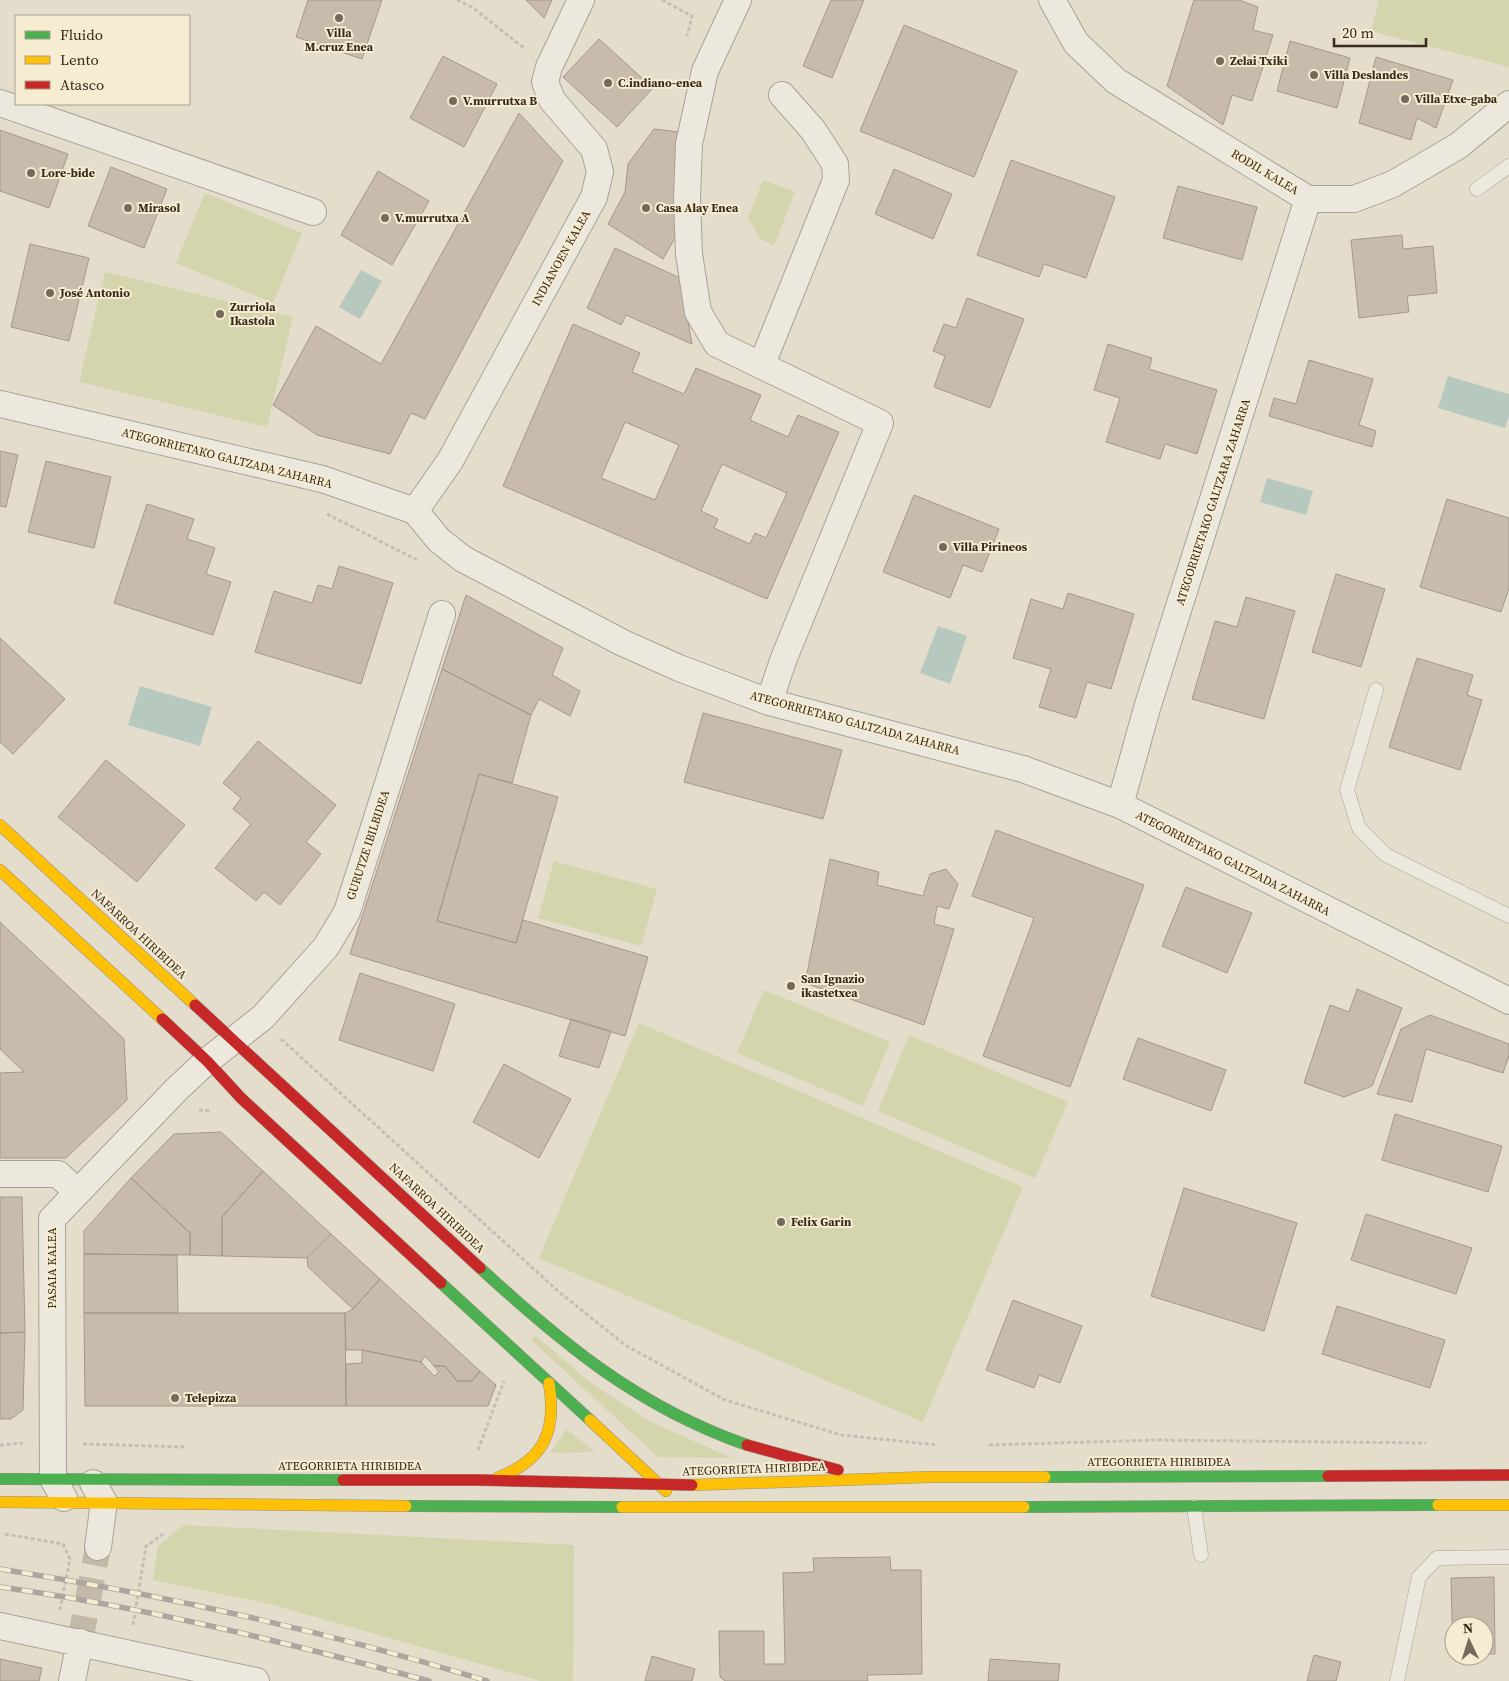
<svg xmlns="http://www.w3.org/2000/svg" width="1509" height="1681" viewBox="0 0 1509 1681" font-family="'Source Serif 4',serif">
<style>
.green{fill:#d4d4ad}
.water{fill:#b7c9bf}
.building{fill:#c8bbac;stroke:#a4988b;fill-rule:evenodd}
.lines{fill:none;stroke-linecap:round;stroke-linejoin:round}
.street-tunnel{stroke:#c2b9a9;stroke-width:26;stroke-dasharray:26 13;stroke-linecap:butt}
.lane-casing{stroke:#a9a295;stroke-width:15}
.street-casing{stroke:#a9a295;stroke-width:28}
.fast-casing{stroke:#999185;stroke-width:12}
.slow-casing{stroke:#999185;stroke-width:12}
.jam-casing{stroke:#999185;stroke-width:12}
.path{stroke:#c5beb4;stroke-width:3;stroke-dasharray:4 2.5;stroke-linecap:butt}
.lane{stroke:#ece8dd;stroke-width:14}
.street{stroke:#ece8dd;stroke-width:26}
.fast{stroke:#4caf50;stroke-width:11}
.slow{stroke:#ffc107;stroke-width:11}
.jam{stroke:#c62828;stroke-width:11}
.rail-casing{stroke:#aba79e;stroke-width:5.5}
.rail{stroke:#f6ecd1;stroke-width:4;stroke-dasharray:11;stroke-linecap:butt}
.poi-dot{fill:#74695a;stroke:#f6ecd1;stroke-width:2}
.labels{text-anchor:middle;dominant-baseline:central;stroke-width:4;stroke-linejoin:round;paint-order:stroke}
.poi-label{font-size:12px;font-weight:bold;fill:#382a1d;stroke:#f6ecd1;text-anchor:start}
.street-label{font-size:12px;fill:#382a1d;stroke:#f6ecd1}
</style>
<rect width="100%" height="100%" fill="#e4ddcc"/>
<path class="green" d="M1379,0H1509V67L1371,31Z
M763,180L795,192L774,246L760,238L748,218Z
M205,193L302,233L273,303L176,263Z
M105,272L293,317L267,427L79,382Z
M554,861L657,889L641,946L538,918Z
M764,990L890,1042L863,1106L737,1053Z
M639,1023L1023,1187L923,1422L539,1258Z
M909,1035L1068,1102L1035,1178L878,1111Z
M536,1336L592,1384L651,1422L732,1458L658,1457L531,1340Z
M567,1429L595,1452L550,1453Z
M184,1525L574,1545L573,1681H540L270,1604L153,1580L158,1546Z"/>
<path class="water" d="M361,270L382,281L360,319L339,307Z
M1448,376L1509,394V416L1505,428L1438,408Z
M1267,478L1313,491L1306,515L1260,502Z
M938,626L967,636L950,684L920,673Z
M140,686L212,707L200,746L128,725Z"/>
<path class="building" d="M308,0H382L362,59L296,37Z
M526,0H552L544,18Z
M831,0H864L832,78L803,66Z
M1194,0H1239L1258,7L1253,30L1273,35L1252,101L1232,95L1223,125L1167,86Z
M904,25L1017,71L974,177L860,131Z
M599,39L653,88L617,127L563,77Z
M1290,41L1350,58L1337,108L1277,91Z
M443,56L497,84L464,147L410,118Z
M1376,57L1453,80L1436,128L1417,118L1411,140L1359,123Z
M519,113L563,161L425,419L411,413L390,454L317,435L273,405L316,326L381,364Z
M654,129L679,132L676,236L663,259L608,224L625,192L628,164Z
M0,130L68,154L49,208L0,191Z
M1011,160L1115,197L1086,278L1044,264L1039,277L977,255Z
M111,167L167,189L144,248L88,226Z
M894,169L952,194L933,239L875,214Z
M378,171L429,201L392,265L341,235Z
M1178,186L1257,207L1242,260L1163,238Z
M1402,235L1403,249L1433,246L1437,293L1407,296L1409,312L1359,318L1351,240Z
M30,244L89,258L69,341L11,327Z
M615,248L680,278L692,344L626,315L621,325L587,308Z
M967,298L1024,319L990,408L934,387L945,356L933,351L944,324L956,328Z
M573,324L640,353L632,372L684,394L696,368L761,395L750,420L788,437L798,415L839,432L767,599L503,486ZM625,422L679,445L655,500L601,478ZM722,464L787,493L766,538L755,533L750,544L714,528L718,519L701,511Z
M1108,344L1152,358L1149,369L1217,390L1197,454L1165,444L1160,459L1106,442L1120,398L1094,390Z
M1309,360L1373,379L1359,425L1376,431L1372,447L1269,416L1274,398L1296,404Z
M0,451L18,455L6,507L0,506Z
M46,461L111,477L94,548L28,532Z
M914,495L999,529L982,572L963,565L950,598L883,572Z
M1447,499L1509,518V588L1501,612L1420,587Z
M147,504L194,519L187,539L215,548L206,574L231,582L213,635L114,603Z
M339,566L393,583L361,684L255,652L274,591L312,603L318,585L332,589Z
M1336,574L1385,589L1361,667L1312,652Z
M1068,593L1134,614L1111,689L1087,682L1076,718L1039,707L1051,669L1013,658L1031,599L1063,609Z
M466,595L563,648L552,675L580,691L570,716L539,699L531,715L442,669Z
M1246,597L1295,611L1264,719L1192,699L1215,621L1237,627Z
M0,638L65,699L13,754L0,742Z
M1417,658L1473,675L1467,695L1482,700L1460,770L1389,747Z
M442,669L531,715L512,783L479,774L437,921L516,943L523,920L648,957L625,1036L350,954Z
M703,713L842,750L823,819L684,782Z
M258,741L336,805L306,842L321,854L280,905L264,892L256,901L215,868L251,824L233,809L241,798L223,783Z
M106,760L185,825L137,882L58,817Z
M479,774L558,797L516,943L437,921Z
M996,830L1144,885L1070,1087L983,1056L1034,918L972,896Z
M830,859L879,872L877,885L923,896L930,874L946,869L958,884L949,909L937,906L934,924L954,929L924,1025L805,983Z
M1186,887L1252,913L1227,973L1162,946Z
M0,922L124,1039L127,1100L66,1158H0V1073L24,1072L0,1049Z
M360,973L455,1004L433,1071L339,1040Z
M1357,989L1402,1008L1372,1086L1344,1097L1304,1083L1330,1005L1349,1012Z
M1430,1015L1509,1044V1056L1503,1073L1426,1049L1412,1102L1377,1094L1401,1029Z
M571,1019L611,1031L599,1068L559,1056Z
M1138,1038L1226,1070L1211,1111L1123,1079Z
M504,1064L571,1099L539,1158L473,1122Z
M1395,1114L1502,1146L1488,1192L1382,1160Z
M221,1132L263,1171L222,1217V1256L190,1255V1233L131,1178L174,1134Z
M263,1171L331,1234L307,1258L222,1256V1217Z
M131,1178L190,1233V1255L84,1254V1231Z
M1184,1188L1297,1223L1264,1331L1151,1296Z
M0,1197H22L25,1332L0,1333Z
M1366,1214L1472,1248L1456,1294L1351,1260Z
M331,1234L380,1279L353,1309L308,1267L307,1258Z
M84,1254L177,1255L178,1313H84Z
M380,1279L480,1371L472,1381H457L445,1366H434L425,1356L421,1362L362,1350H346L345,1313L353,1309Z
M1013,1300L1082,1326L1060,1383L1039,1375L1034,1388L986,1370Z
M1337,1306L1445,1340L1430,1388L1322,1354Z
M84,1313H345L346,1406H85Z
M25,1332L23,1410L11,1419H0V1333Z
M362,1350L421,1362L434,1376L439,1372L434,1366H445L457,1381H472L480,1371L496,1385L488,1406H346V1364L362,1363Z
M890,1557L891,1570H921L922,1674L867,1675L868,1681H725L720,1677L719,1631H764V1664H785L783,1573L814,1572L813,1558Z
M1494,1577L1495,1654H1484V1626H1454L1453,1655L1451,1578Z
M1314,1655L1341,1662L1336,1681H1307Z
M652,1656L695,1669L692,1681H645Z
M0,1659L42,1668L39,1681H0Z
M990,1659L1060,1664L1058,1681H988Z"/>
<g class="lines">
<path class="street-tunnel" d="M80,1642L98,1547"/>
<defs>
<path id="lane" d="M1477,189L1509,166
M1376,690L1347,790L1359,828L1386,855L1509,916
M1194,1507L1201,1555
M1397,1681L1419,1577L1437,1558L1509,1557"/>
<path id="street" d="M738,0L705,71L689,144L687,199L689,254L698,312L717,344L880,423L784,658L769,702
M1052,0L1076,43L1116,81L1308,199H1354L1393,184L1458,146L1509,104
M0,103L313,212
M762,364L836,180L835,164L813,130L782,95
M0,404L322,479L415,511L439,540L463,559L623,643L679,668L769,702L1023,769L1120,805L1509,1001
M415,511L450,461L594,197L600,172L594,149L552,100L545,82L549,67L581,0
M1120,805L1147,708L1308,199
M0,1174H58L77,1192
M93,1483L104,1502L98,1547
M64,1498L53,1479L52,1219L177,1089L207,1061L263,1017L326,947L347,912L442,614
M0,1626L256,1681
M72,1681L80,1642"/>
<path id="fast" d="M480,1268C563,1344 638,1407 747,1445
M441,1283L590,1420
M1045,1477L1328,1476
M0,1479L343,1480
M406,1506L622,1507
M1024,1507L1438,1505"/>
<path id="slow" d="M0,825L195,1005
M0,870L162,1019
M590,1420L666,1491
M497,1478C544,1460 557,1432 549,1383
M692,1485L929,1477H1045
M0,1502L406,1506
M1438,1505H1509
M622,1507H1024"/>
<path id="jam" d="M195,1005L480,1268
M162,1019L207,1061L241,1098L441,1283
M747,1445L838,1470
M1328,1476L1509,1475
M343,1480H478L692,1485"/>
</defs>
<use href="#lane" class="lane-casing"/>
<use href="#street" class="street-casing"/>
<use href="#fast" class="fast-casing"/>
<use href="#slow" class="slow-casing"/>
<use href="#jam" class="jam-casing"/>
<path class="path" d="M457,0L472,7L525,49
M662,0L692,16L687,36
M327,514L417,560
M281,1039L558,1291L625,1345L725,1400L841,1435L938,1445
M199,1110L212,1111
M83,1444L186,1447
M0,1445L23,1443
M989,1445L1155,1440L1426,1443
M478,1450L504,1381
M5,1534L63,1544L70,1559L60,1610
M133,1625L146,1546L163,1534"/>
<use href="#lane" class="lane"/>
<use href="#street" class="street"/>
<use href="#fast" class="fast"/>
<use href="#slow" class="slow"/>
<use href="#jam" class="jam"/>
<defs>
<path id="rail" d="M0,1569C164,1595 329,1632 487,1681
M0,1587C145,1607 288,1643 429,1681"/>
</defs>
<use href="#rail" class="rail-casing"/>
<use href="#rail" class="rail"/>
</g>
<g class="poi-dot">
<circle cx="339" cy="18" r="5"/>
<circle cx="1220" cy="61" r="5"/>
<circle cx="1314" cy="75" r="5"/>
<circle cx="608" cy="83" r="5"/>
<circle cx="1405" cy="99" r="5"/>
<circle cx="453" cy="101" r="5"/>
<circle cx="31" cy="173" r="5"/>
<circle cx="128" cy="208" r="5"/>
<circle cx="646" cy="208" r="5"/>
<circle cx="385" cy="218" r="5"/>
<circle cx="50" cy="293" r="5"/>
<circle cx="220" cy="314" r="5"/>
<circle cx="943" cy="547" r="5"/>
<circle cx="791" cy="986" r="5"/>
<circle cx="781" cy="1222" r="5"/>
<circle cx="175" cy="1398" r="5"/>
</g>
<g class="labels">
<g class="poi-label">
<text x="339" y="33" text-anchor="middle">Villa<tspan x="339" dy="14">M.cruz Enea</tspan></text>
<text x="1230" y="61">Zelai Txiki</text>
<text x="1324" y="75">Villa Deslandes</text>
<text x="618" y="83">C.indiano-enea</text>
<text x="1415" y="99">Villa Etxe-gaba</text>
<text x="463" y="101">V.murrutxa B</text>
<text x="41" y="173">Lore-bide</text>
<text x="138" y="208">Mirasol</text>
<text x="656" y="208">Casa Alay Enea</text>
<text x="395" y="218">V.murrutxa A</text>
<text x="60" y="293">José Antonio</text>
<text x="230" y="307">Zurriola<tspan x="230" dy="14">Ikastola</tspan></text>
<text x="953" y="547">Villa Pirineos</text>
<text x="801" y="979">San Ignazio<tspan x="801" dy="14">ikastetxea</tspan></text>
<text x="791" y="1222">Felix Garin</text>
<text x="185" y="1398">Telepizza</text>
</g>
<g class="street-label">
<text transform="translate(1265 172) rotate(31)">RODIL KALEA</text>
<text transform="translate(561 258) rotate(-61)">INDIANOEN KALEA</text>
<text transform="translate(227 458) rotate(14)">ATEGORRIETAKO GALTZADA ZAHARRA</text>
<text transform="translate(1213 502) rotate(-72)">ATEGORRIETAKO GALTZARA ZAHARRA</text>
<text transform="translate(855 723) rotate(15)">ATEGORRIETAKO GALTZADA ZAHARRA</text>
<text transform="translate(368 845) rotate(-72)">GURUTZE IBILBIDEA</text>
<text transform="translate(1233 863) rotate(27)">ATEGORRIETAKO GALTZADA ZAHARRA</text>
<text transform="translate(139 934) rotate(43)">NAFARROA HIRIBIDEA</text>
<text transform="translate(437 1208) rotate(43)">NAFARROA HIRIBIDEA</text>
<text transform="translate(52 1268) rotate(-90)">PASAIA KALEA</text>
<text x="1159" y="1462">ATEGORRIETA HIRIBIDEA</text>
<text x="350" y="1466">ATEGORRIETA HIRIBIDEA</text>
<text transform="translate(754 1469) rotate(-2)">ATEGORRIETA HIRIBIDEA</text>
</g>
</g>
<rect x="15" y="15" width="175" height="90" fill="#f6ecd1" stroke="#aa9e89"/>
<rect x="25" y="31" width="25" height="8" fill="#4caf50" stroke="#aa9e89"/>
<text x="60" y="40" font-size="15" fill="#382a1d">Fluido</text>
<rect x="25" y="56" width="25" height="8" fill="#ffc107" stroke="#aa9e89"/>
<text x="60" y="65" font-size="15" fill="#382a1d">Lento</text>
<rect x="25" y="81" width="25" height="8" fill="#c62828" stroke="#aa9e89"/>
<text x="60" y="90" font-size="15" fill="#382a1d">Atasco</text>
<g transform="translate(1469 1641) rotate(356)"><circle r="24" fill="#f6ecd1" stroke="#aa9e89"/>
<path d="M0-4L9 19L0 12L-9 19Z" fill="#74695a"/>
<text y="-8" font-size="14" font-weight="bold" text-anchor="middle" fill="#382a1d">N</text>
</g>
<path d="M1334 38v8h92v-8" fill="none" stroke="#382a1d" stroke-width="2.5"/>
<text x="1342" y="38" font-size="15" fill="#382a1d" stroke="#f6ecd1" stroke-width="4" paint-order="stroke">20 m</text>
</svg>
